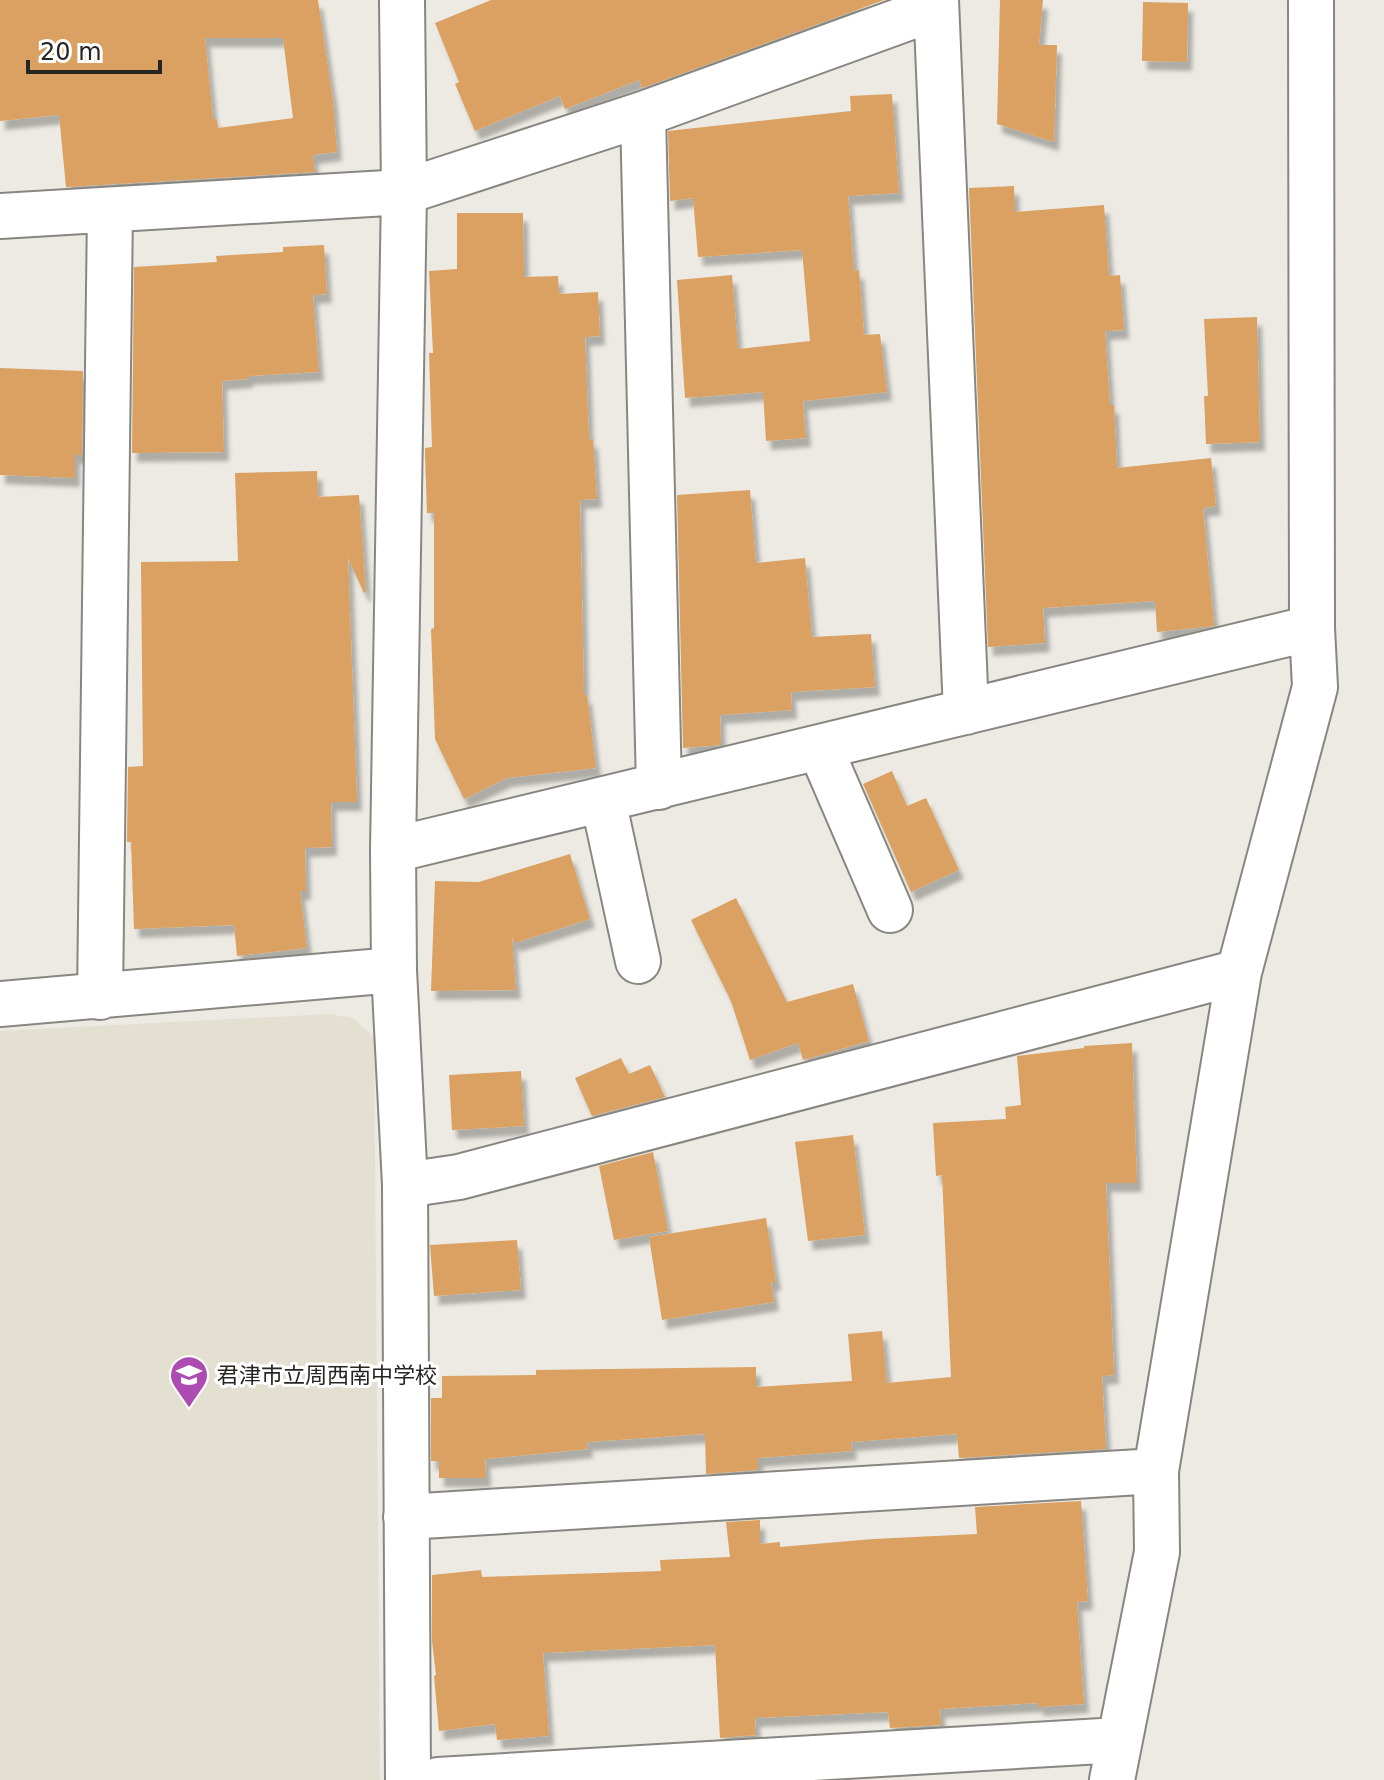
<svg xmlns="http://www.w3.org/2000/svg" width="1384" height="1780" viewBox="0 0 1384 1780" font-family="'DejaVu Sans','Noto Sans JP',sans-serif">
<style>
.built{fill:#e3dfd1}
.building{fill:#daa162;fill-rule:evenodd;filter:url(#shadow)}
.lines{fill:none;stroke-linecap:round;stroke-linejoin:round}
.minor-casing{stroke:#888680;stroke-width:48}
.minor{stroke:#fff;stroke-width:44}
.labels{text-anchor:middle;dominant-baseline:central;stroke-width:6;stroke-linejoin:round;paint-order:stroke}
.poi-label{font-size:22px;fill:#262523;stroke:#fff;text-anchor:start}
</style>
<defs>
<filter id="shadow"><feDropShadow dx="5" dy="9" stdDeviation="2" flood-color="#0004"/></filter>
</defs>
<rect width="100%" height="100%" fill="#eceae3"/>
<path class="built" d="M329,1014L353,1018L374,1037L380,1780H0V1031Z"/>
<path class="building" d="M0,0H318L333,101L337,152L313,155L315,172L66,187L59,115L0,121ZM205,38H283L293,118L218,128L217,119H213Z
M491,0H884L642,88L639,80L565,109L560,96L475,131L455,84L459,82L435,23Z
M1000,0H1043L1039,45H1057L1054,142L997,124Z
M1143,2L1188,3L1187,62L1142,61Z
M892,94L899,193L848,196L854,271L859,270L864,335L880,334L887,392L803,401L806,438L766,441L763,392L685,398L677,280L732,275L738,349L810,341L802,250L698,257L693,198L670,201L668,131L851,111L850,96Z
M1014,186L1015,212L1104,205L1109,276L1120,275L1124,330L1105,331L1110,405H1114L1117,468L1211,458L1216,506L1203,508L1214,626L1157,632L1155,601L1043,608L1045,643L988,647L969,188Z
M457,213H523L524,277L558,276L559,294L598,292L600,336L585,337L589,440L593,439L597,499L580,500L584,695H587L596,768L507,778L464,799L435,739L431,629L434,628V513H427L425,455V448L432,447L429,353H433L429,271L457,269Z
M324,245L327,294L313,295L319,372L248,376V379L222,381L224,452L132,453L134,267L217,262L216,256L283,252V247Z
M1257,317L1260,442L1206,444L1204,396H1208L1204,319Z
M0,368L83,371L82,455H75V478L0,475Z
M317,471L318,497L359,495L366,592L364,593L348,558L357,802H331L332,847L305,848L306,891H300L307,948L237,956L234,925L134,929L131,842H127L128,767L143,766L141,562L238,561L235,473Z
M750,490L756,563L805,558L812,637L871,634L875,687L791,692L792,710L720,715L721,745L683,748L677,495Z
M892,771L907,806L926,798L959,870L911,892L863,784Z
M570,854L590,919L515,943L512,937L516,990L431,991L435,881L479,882Z
M736,898L787,1002L853,984L869,1041L803,1060L798,1043L750,1060L731,1001L691,920Z
M1132,1043L1137,1183H1106L1114,1375L1102,1376L1106,1449L959,1458L957,1434L851,1442L852,1451L758,1458V1470L706,1474L705,1434L587,1442L588,1449L485,1459L486,1478H439V1461H431V1398H442V1376L536,1375V1370L756,1367V1387L852,1381L848,1334L882,1331L887,1383L951,1377L942,1175L936,1176L933,1123L1006,1119L1005,1107L1021,1105L1017,1056L1084,1048V1046Z
M621,1058L629,1074L650,1065L665,1097L592,1116L575,1078Z
M521,1071L524,1126L452,1130L449,1075Z
M853,1135L865,1235L808,1241L795,1142Z
M653,1152L668,1231L614,1240L599,1166Z
M766,1218L776,1282H771L774,1302L662,1320L649,1237Z
M517,1240L521,1290L434,1296L430,1245Z
M1081,1501L1088,1601L1077,1602L1084,1704L1038,1707V1703L940,1709L941,1725L890,1728L888,1712L755,1718L756,1735L720,1738L715,1645L543,1653L549,1736L497,1740L495,1724L439,1731L434,1676L436,1675L432,1641V1575L481,1570L482,1577L661,1571L660,1560L730,1557L726,1522L760,1520V1544L780,1542V1547L873,1539L977,1534L975,1507Z"/>
<g class="lines">
<defs>
<path id="minor" d="M402,0L404,192L393,850L394,970L405,1185L408,1780
M936,0L966,712
M643,114L659,787
M0,216L404,192L643,114L935,8
M820,748L890,910
M603,800L638,961
M393,850L1312,628
M100,997L110,210
M0,1004L394,970
M405,1185L459,1177L1239,972
M406,1517L1156,1471
M438,1780L1119,1740
M1112,1780L1157,1552L1156,1471L1239,972L1315,687L1312,628L1311,0"/>
</defs>
<use href="#minor" class="minor-casing"/>
<use href="#minor" class="minor"/>
</g>
<defs>
<symbol id="school-pin" viewBox="-11 -11 22 30"><path d="M0 17L-7.5 6A9.5 9.5 0 1 1 7.5 6Z" fill="#ac4bb2" stroke="#fff"/><path d="M0-5L7-2L0 1L-7-2ZM-4 1L0 2.5L4 1V4Q0 6-4 4Z" fill="#fff"/></symbol>
</defs>
<g fill-rule="evenodd">
<use href="#school-pin" x="167" y="1353" width="44" height="60"/>
</g>
<g class="labels">
<g class="poi-label">
<text x="217" y="1375">君津市立周西南中学校</text>
</g>
</g>
<path d="M28 60v12h132v-12" fill="none" stroke="#262523" stroke-width="4"/>
<text x="40" y="60" font-size="24" fill="#262523" stroke="#ffffff" stroke-width="6" paint-order="stroke">20 m</text>
</svg>
